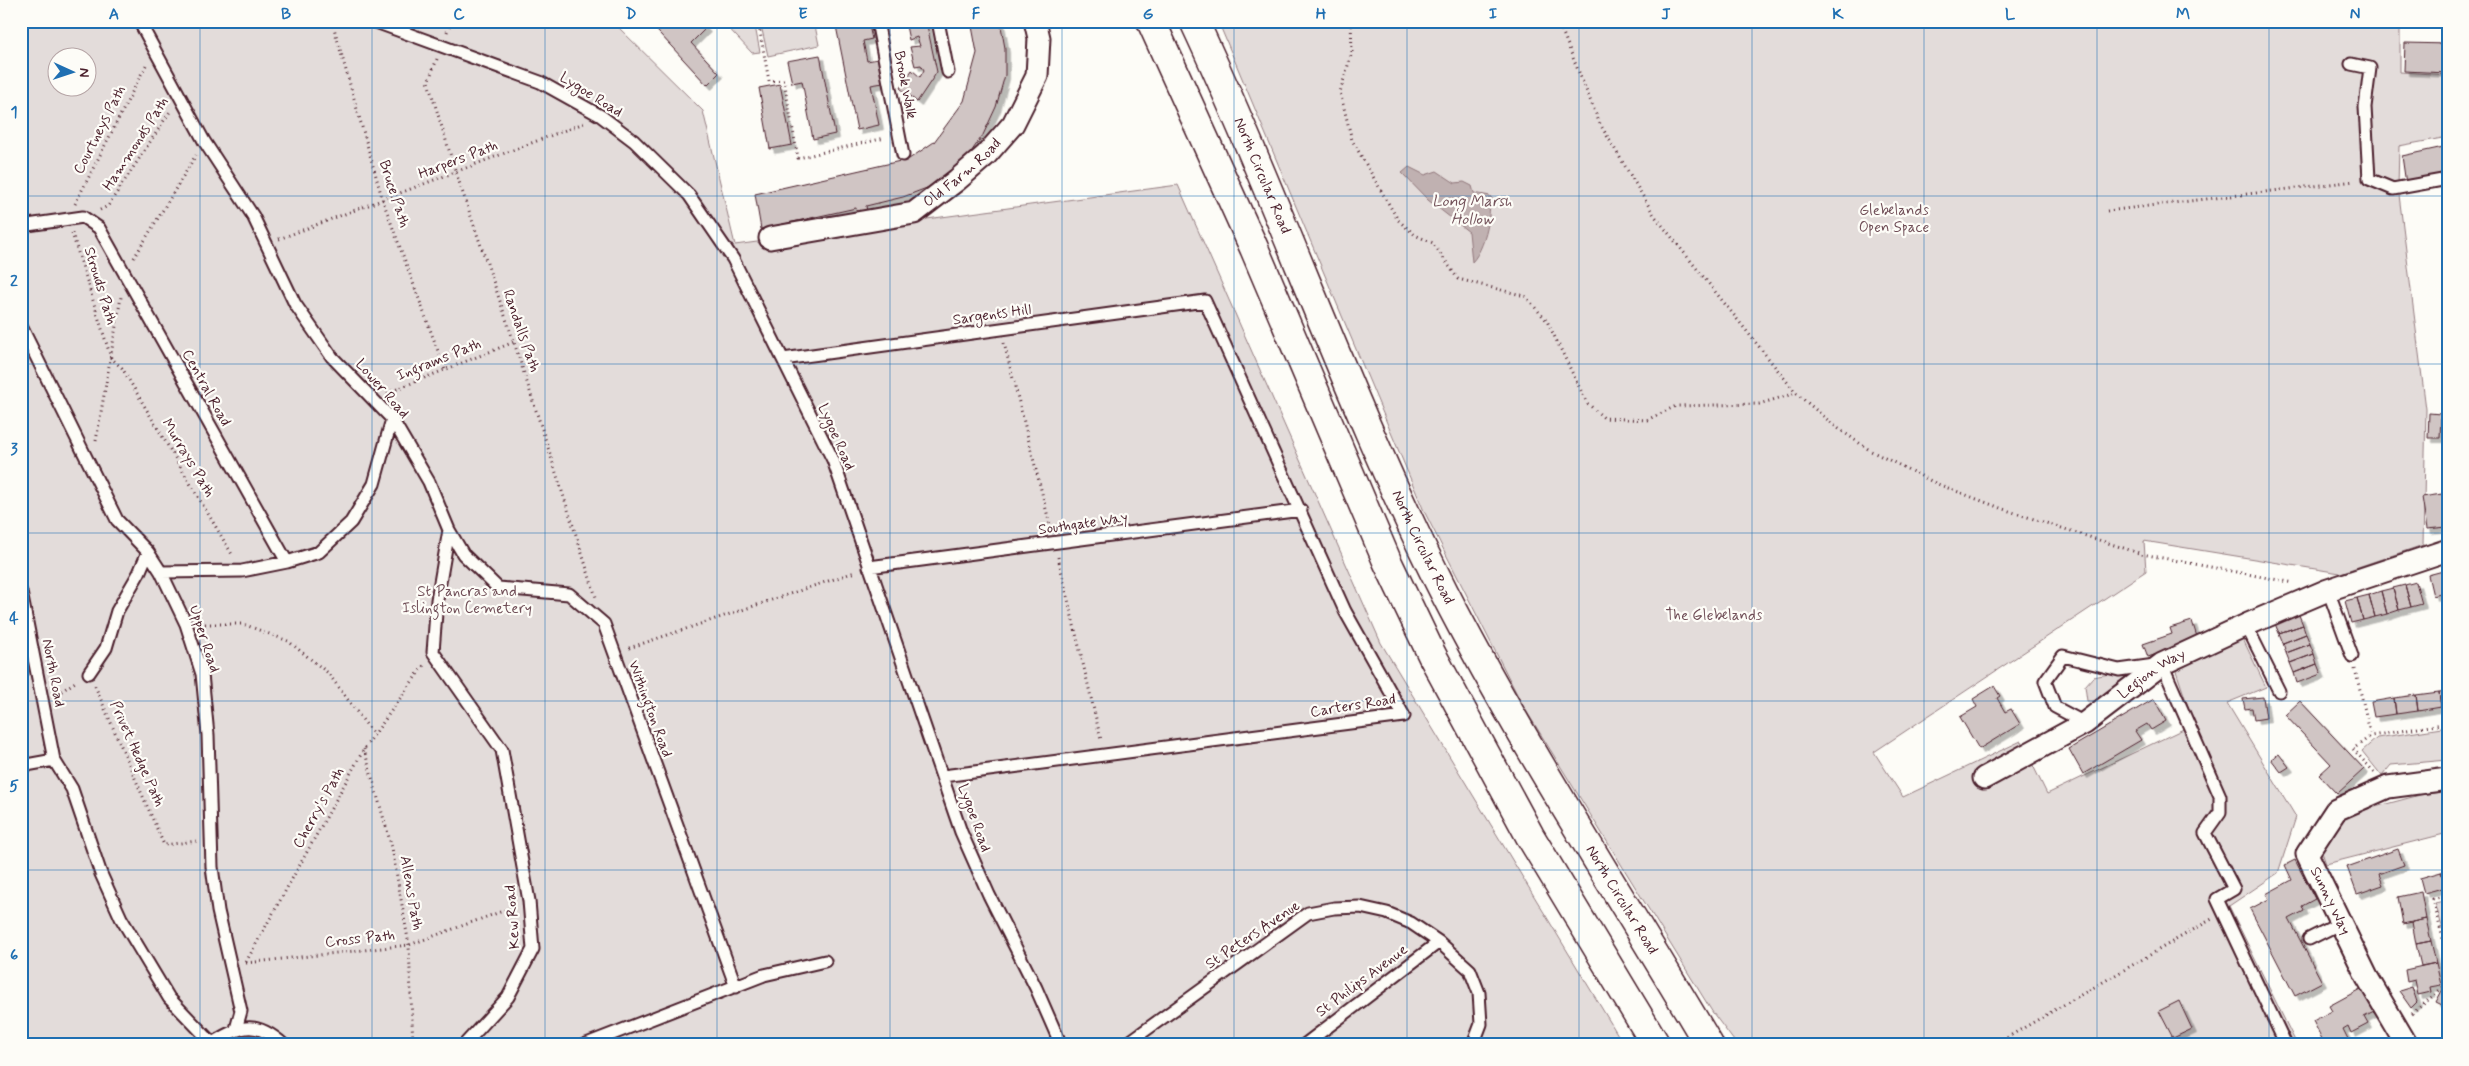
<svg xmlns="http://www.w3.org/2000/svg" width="2469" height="1066" viewBox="0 0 2469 1066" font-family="Mynerve,sans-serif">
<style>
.green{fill:#e3dcda;stroke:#967e82;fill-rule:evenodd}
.water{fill:#c0b1b1;stroke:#91777b}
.building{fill:#d0c5c4;stroke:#4a1f2b;filter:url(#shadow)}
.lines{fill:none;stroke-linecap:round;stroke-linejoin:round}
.service-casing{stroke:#4a1f2b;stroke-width:15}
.minor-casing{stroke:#4a1f2b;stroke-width:25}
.trunk-casing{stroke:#4a1f2b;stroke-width:31}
.path{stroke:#4a1f2b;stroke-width:3;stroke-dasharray:1 4;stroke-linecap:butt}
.service{stroke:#fdfcf7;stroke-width:11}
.minor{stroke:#fdfcf7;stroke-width:21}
.trunk{stroke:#fdfcf7;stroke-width:28}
.grid{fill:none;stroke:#1f6fb2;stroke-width:1;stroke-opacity:0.55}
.labels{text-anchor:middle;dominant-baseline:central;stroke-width:4.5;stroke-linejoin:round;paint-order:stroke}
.street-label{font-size:15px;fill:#4a1f2b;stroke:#fdfcf7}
.park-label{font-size:15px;fill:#704e57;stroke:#fdfcf7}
.water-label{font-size:16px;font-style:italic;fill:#73525a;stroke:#fdfcf7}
.neatline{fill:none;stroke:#1f6fb2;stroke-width:2}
.grid-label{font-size:16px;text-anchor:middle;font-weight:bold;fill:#1f6fb2}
</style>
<defs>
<filter id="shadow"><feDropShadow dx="4.5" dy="4.5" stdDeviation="0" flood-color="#0004"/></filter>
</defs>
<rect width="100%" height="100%" fill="#fdfcf7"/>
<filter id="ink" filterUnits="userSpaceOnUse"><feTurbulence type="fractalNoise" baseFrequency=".02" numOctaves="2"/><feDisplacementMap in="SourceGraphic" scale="10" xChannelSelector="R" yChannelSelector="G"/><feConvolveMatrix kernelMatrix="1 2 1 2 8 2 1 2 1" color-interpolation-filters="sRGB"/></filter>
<g filter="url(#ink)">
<path class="green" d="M21,21H612L703,111L735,245L1178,185L1381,643L1624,1045H21ZM58,58H88V88H58Z
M722,21H754L760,52L752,53Z
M760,21H814L819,45L768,56Z
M1218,21H2400V72L2448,75V137L2399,146L2398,187L2426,409L2423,545L2340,573L2144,541L2146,571L1874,752L1903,797L2021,741L2047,794L2194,724L2175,668L2241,635L2266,687L2227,703L2296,817L2278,873L2229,906L2297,1045H1737L1713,1013L1522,704L1424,511Z
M2109,674L2132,676L2100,701H2087L2085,686L2093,677Z
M2448,727V760L2391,765L2382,776L2362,751L2377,738Z
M2448,791V833L2326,864L2322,852L2345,815L2420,795Z
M2448,900V946L2435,903Z"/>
<path class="water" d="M1409,167L1425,175L1437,171L1455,183L1464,182L1472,186L1474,193L1490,196L1493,200C1488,208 1490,215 1488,224C1486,236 1480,254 1472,262L1469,232L1428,200L1402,173Z"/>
<path class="building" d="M648,21H699L706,28L691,43L719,73L707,85Z
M835,21H868L872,39L863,41L867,61L878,59L883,83L871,85L879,125L857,130Z
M905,21H926L937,72L917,102L900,88L912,70L920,77L924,70L921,65L915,66L910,47L920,46L917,37L909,40Z
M971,21H1000L1005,48V75L996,107L983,135L964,162L932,186L903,197L866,206L868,217L859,219L856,208L761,229L755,194L909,159L934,142L964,101L977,53Z
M2405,43L2448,44V73L2404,71Z
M820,55L835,134L813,139L802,81L792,83L787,61Z
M780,84L792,145L770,149L759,88Z
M2448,146V175L2406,184L2402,156Z
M2429,413L2441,414L2440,438H2428Z
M2442,494L2447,527L2427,529L2422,497Z
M2448,501V521L2446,522L2443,502Z
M2443,571L2444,576L2448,575V592L2433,596L2428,575Z
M2416,582L2422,604L2411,607L2405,585Z
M2405,585L2411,607L2399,610L2393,588Z
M2393,588L2399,610L2387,614L2381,591Z
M2381,591L2387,614L2375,617L2369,595Z
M2369,595L2375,617L2363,620L2357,598Z
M2357,598L2363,620L2351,623L2345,601Z
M2299,615L2303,625L2279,633L2275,624Z
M2192,621L2198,640L2148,657L2143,644L2172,634L2170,628Z
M2303,625L2306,634L2283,643L2279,633Z
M2306,634L2310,644L2286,653L2283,643Z
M2310,644L2314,654L2290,663L2286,653Z
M2314,654L2317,664L2294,673L2290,663Z
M2317,664L2321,674L2297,683L2294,673Z
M1994,686L2000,696L1997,698L2005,712L2011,709L2020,724L1979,749L1960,717L1977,707L1973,699Z
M2448,691V706L2441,707L2439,692Z
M2439,692L2441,707L2418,711L2416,695Z
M2416,695L2418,711L2396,714L2394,698Z
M2263,697L2266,718L2254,720L2252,708L2245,709L2243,699Z
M2394,698L2396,714L2374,717L2371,702Z
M2154,699L2166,721L2151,730L2147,724L2135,731L2141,740L2083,774L2069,749Z
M2300,701L2364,769L2337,794L2319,775L2331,764L2285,715Z
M2279,754L2289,767L2281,772L2271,759Z
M2398,849L2404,865L2379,874L2383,885L2357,894L2347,867Z
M2295,860L2315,899L2302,906L2304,911L2289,919L2322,982L2295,996L2250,909L2269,899L2266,894L2292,880L2285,865Z
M2448,870V887H2446L2441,872Z
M2441,872L2446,887L2424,893L2420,878Z
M2421,892L2426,919L2403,924L2398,897Z
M2426,919L2431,941L2416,944L2412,922Z
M2431,941L2436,963L2421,966L2416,944Z
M2436,963L2441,985L2430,987L2431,992L2418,995L2415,980L2407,982L2405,970Z
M2412,987L2417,1002L2411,1008L2399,991Z
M2444,987L2448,989V1008L2436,1002Z
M2362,988L2374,1012L2364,1017L2368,1024L2351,1033L2348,1026L2343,1029L2351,1045H2325L2313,1021L2332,1011L2329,1006Z
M2179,1001L2192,1029L2173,1038L2159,1011Z"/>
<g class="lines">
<defs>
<path id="service" d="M139,21L204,141L253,216L295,304L332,357L392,419L429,482L449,530L437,600L433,652L502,750L529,901L533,949L508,997L464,1045
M373,21L540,82L601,116L634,141L689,195L733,259L833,460L961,832L989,895L1036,988L1061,1045
M877,21L903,155
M938,21L948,72
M2351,64L2370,68L2365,107L2369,179L2393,189L2448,179
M21,226L83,217L99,228L287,562
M21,326L117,520L148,552L161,572L186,624L202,674L208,735L212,867L218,911L241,1011L236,1029
M783,359L1205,301L1345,611L1404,716L943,776
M449,530L463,554L498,588L569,594L604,624L736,987
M869,567L1301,510
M161,572L242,571L287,562L319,552L351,522L374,484L392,419
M2328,590L2352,656
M21,592L54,760L72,789L101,874L121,918L169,998L214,1045
M2246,625L2279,691
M89,673L106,648L117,611L139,573L148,552
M2085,723L2055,707L2045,681L2063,656L2119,670L2162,664L2220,796V812L2205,833L2234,889L2217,899L2286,1045
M21,766L54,760
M2309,939L2341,923
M214,1042C243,1024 257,1021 284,1045
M584,1045L764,975L825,961
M1125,1045L1308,913L1334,908L1360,907L1387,913L1411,923L1439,942L1470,970L1479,993L1481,1024L1473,1045
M1304,1045L1439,942"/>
<g id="minor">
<path id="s1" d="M770,238L914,213L957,180L986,155L1013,124L1037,76L1039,38L1035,21"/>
<path id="s2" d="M1984,778L2085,723L2162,664L2246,625L2328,590L2448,550"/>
<path d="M2407,1045L2367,977L2307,854L2336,810L2388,787L2448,779"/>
</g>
<g id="trunk">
<path d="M1151,21L1254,248L1387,561L1432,655L1530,836L1656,1045"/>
<path id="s3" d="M1194,21C1282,209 1350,407 1444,592C1524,748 1620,894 1709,1045"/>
</g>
</defs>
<use href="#service" class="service-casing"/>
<use href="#minor" class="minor-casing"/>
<use href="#trunk" class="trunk-casing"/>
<path class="path" d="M332,21L383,201L445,370
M758,21L769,81L784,80L798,158L885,138
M1351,21L1352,52L1340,92L1352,140L1398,220L1415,235L1433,243L1458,279L1525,296L1547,321L1587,403L1604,418L1647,420L1676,406L1759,404L1796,393
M1558,21L1600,124L1654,215L1796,393L1836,427L1871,451L1935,483L2003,509L2142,554L2294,583
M447,32L451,21
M437,59L428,82L456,173L514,342L596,597
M75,204L146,65
M100,210L108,206L171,110
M2107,211L2355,181
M72,233L111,358L122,368L233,556
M279,239L584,123
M134,258L196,155
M1004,343L1051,529
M387,393L514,342
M96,441L121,297
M1058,557L1101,740
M200,624H243L288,641L328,673L374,735
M629,648L855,572
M2355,669L2371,736
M95,686L164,845L197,841
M57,694L77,681
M364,749L392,848L409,945L413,1045
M2374,772L2353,749L2371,736L2448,723
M2448,895L2433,899L2448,959
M246,962L364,749L424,665
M246,963L409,945L514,907
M2412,1014L2448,983
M1994,1045L2212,919"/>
<use href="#service" class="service"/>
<use href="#minor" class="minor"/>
<use href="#trunk" class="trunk"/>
</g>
</g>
<path class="grid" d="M200,21V1045M372,21V1045M545,21V1045M717,21V1045M890,21V1045M1062,21V1045M1234,21V1045M1407,21V1045M1579,21V1045M1752,21V1045M1924,21V1045M2097,21V1045M2269,21V1045M21,196H2448M21,364H2448M21,533H2448M21,701H2448M21,870H2448"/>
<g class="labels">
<g class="street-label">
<text transform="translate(905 85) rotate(79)">Brook Walk</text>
<text transform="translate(591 95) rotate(32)">Lygoe Road</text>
<text transform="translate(100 130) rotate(-63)">Courtneys Path</text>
<text transform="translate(136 144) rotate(-57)">Hammonds Path</text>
<text transform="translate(458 160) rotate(-21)">Harpers Path</text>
<text stroke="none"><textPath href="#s1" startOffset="209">Old Farm Road</textPath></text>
<text stroke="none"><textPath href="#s3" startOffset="169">North Circular Road</textPath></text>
<text transform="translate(394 194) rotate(72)">Bruce Path</text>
<text transform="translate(100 286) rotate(73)">Strouds Path</text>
<text transform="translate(992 315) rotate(-8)">Sargents Hill</text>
<text transform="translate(521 331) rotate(71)">Randalls Path</text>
<text transform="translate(439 360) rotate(-22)">Ingrams Path</text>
<text transform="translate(206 388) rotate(61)">Central Road</text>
<text transform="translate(382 389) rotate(49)">Lower Road</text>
<text transform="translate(836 437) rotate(66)">Lygoe Road</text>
<text transform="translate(188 458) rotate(59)">Murrays Path</text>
<text transform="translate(1083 524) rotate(-8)">Southgate Way</text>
<text stroke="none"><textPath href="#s3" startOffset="574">North Circular Road</textPath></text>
<text transform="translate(204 639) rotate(72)">Upper Road</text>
<text transform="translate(53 673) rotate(79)">North Road</text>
<text stroke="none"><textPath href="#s2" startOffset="198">Legion Way</textPath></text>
<text transform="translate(1353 706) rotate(-9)">Carters Road</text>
<text transform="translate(650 709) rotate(70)">Withington Road</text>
<text transform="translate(137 754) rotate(66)">Privet Hedge Path</text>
<text transform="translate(319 808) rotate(-61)">Cherry's Path</text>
<text transform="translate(974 818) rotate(70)">Lygoe Road</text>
<text transform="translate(411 893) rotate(80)">Allens Path</text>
<text stroke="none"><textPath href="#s3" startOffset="979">North Circular Road</textPath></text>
<text transform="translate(2330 901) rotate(64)">Sunny Way</text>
<text transform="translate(513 917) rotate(-94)">Kew Road</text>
<text transform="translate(1253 935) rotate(-34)">St Peters Avenue</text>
<text transform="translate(360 939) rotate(-6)">Cross Path</text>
<text transform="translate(1362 981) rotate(-37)">St Philips Avenue</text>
</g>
<g class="park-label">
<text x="1894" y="211">Glebelands<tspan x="1894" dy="17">Open Space</tspan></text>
<text x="467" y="592">St Pancras and<tspan x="467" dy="17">Islington Cemetery</tspan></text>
<text x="1714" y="616">The Glebelands</text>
</g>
<g class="water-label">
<text x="1472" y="201">Long Marsh<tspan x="1472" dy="18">Hollow</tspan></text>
</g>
</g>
<rect width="2469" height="1066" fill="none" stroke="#fdfcf7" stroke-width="55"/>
<g transform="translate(72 72) rotate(93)"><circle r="24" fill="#fdfcf7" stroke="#b5a4a5"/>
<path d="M0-4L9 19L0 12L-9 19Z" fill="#1f6fb2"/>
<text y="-8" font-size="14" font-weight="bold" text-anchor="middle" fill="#4a1f2b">N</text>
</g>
<rect x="28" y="28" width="2414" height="1010" class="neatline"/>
<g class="grid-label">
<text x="114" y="19">A</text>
<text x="286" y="19">B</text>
<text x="459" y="19">C</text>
<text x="631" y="19">D</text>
<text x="803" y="19">E</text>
<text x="976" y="19">F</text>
<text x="1148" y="19">G</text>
<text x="1321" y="19">H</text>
<text x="1493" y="19">I</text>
<text x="1666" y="19">J</text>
<text x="1838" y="19">K</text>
<text x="2010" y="19">L</text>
<text x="2183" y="19">M</text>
<text x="2355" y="19">N</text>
<text x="14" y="117">1</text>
<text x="14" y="286">2</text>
<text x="14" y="454">3</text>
<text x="14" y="623">4</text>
<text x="14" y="791">5</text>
<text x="14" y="960">6</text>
</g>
</svg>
